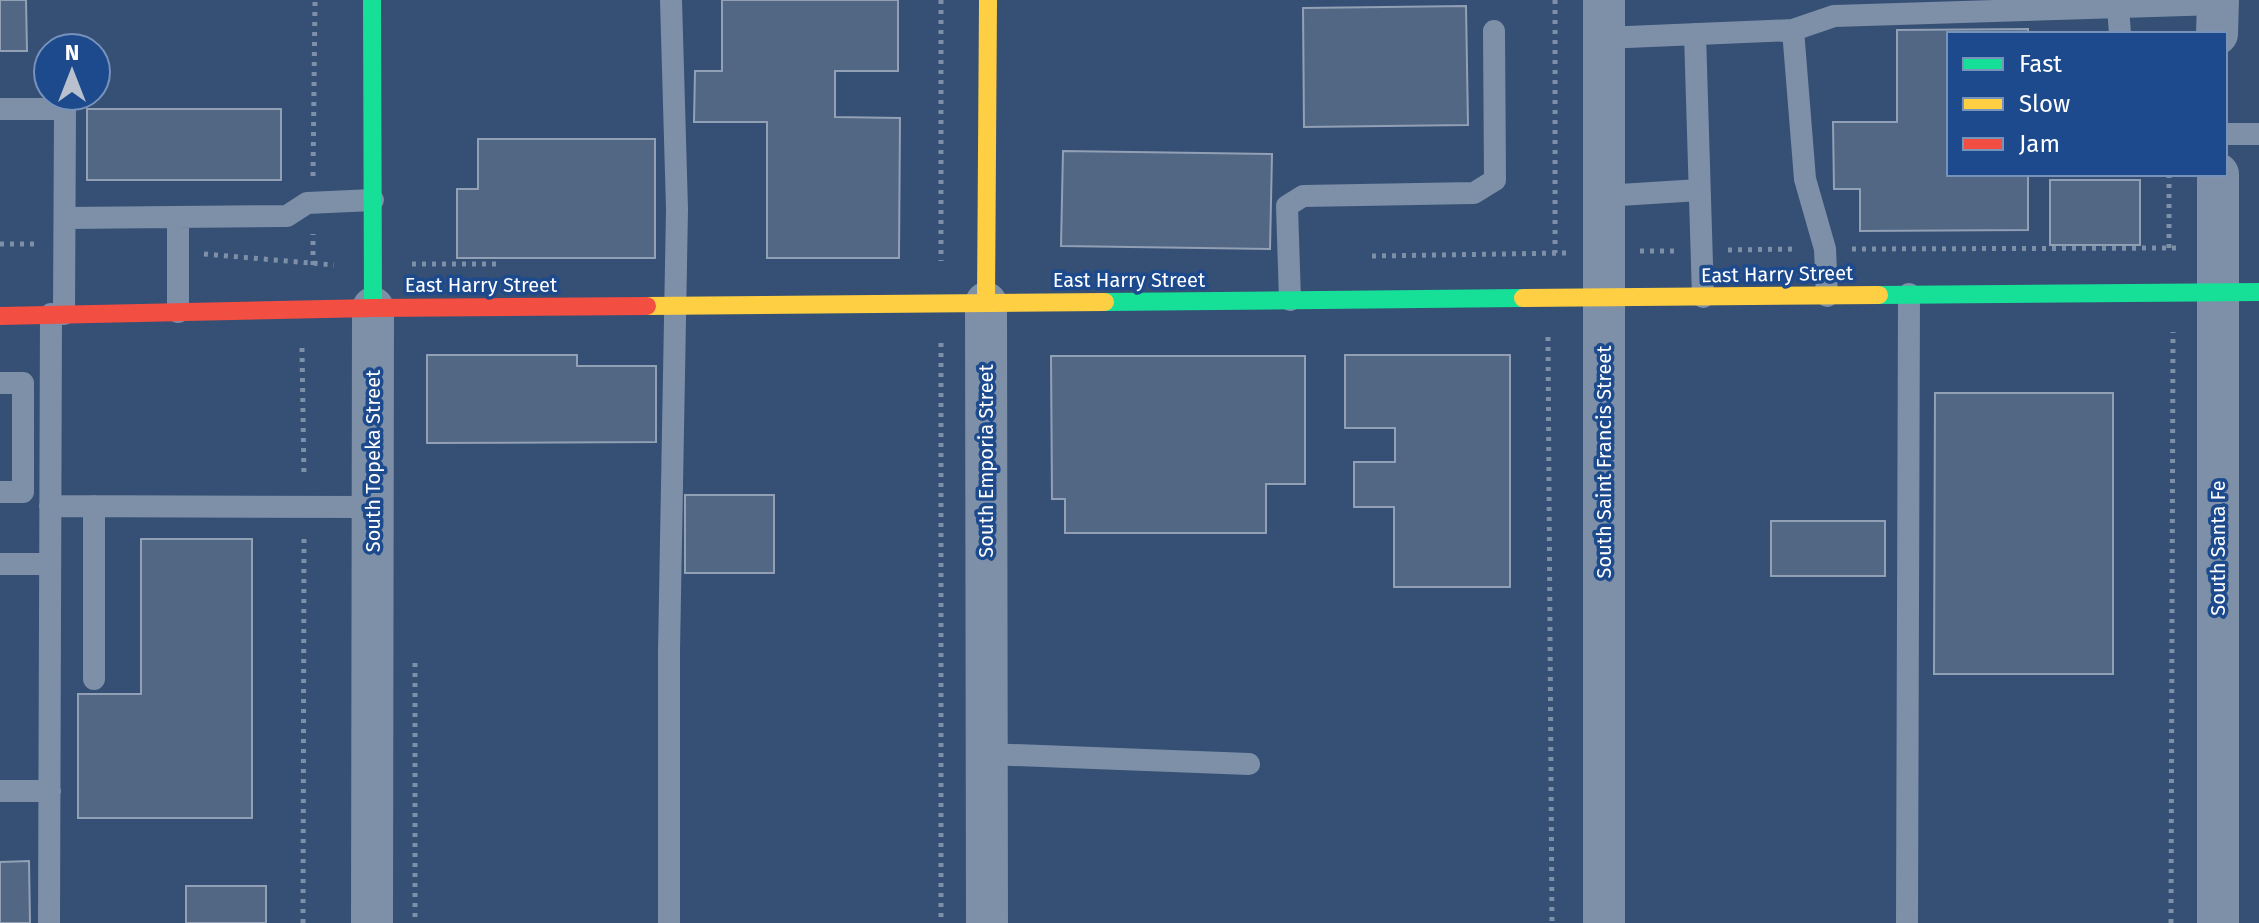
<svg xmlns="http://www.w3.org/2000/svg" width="2259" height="923" viewBox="0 0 2259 923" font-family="'Fira Sans',sans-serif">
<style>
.building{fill:#526784;stroke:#92a0b5;stroke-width:2}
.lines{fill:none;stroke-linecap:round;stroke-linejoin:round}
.path{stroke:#7d90a7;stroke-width:5;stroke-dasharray:4 6;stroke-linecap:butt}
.lane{stroke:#7d90a7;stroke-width:22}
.street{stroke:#7d90a7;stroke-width:42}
.fast{stroke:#16e098;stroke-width:18}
.slow{stroke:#ffcf43;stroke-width:18}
.jam{stroke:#f24e42;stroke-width:18}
.labels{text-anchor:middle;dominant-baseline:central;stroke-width:7;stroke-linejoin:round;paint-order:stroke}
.street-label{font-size:20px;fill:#fff;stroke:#1d4a8d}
</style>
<rect width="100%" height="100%" fill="#364f74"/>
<path class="building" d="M0,0H26L27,51H0Z
M722,0H898V71H835V117L900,118L899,258H767V122H694L695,71H722Z
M1466,6L1468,125L1304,127L1303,8Z
M2028,29V34H1949V174H2028V230L1860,231V189H1834L1833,122H1897V30Z
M87,109H281V180H87Z
M478,139H655V258H457V189H478Z
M1063,151L1272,154L1270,249L1061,246Z
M2050,180H2140V245H2050Z
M427,355H577V366H656V442L427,443Z
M1345,355H1510V587H1394V507H1354V462H1395V428H1345Z
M1051,356H1305V484H1266V533H1065V499H1052Z
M1935,393H2113V674H1934Z
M685,495H774V573H685Z
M1771,521H1885V576H1771Z
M141,539H252V818H78V694H141Z
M29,861L30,923H0V862Z
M186,886H266V923H186Z"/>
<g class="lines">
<path class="path" d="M941,0V261
M1555,0V253
M2169,174V248
M313,176L315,0
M0,244H39
M1852,249L2182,248
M1728,250L1798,249
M1640,251H1674
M204,254L334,265
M1372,256L1566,253
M412,264H502
M313,265V234
M1548,337L1552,923
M941,343V923
M302,348L304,478
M415,663V923
M303,923L304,536
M2171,923L2173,332"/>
<path class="lane" d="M2118,7L2120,34
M1793,30L1805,179L1825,249L1827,296
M1695,34L1703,297
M1604,38L1793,30L1834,16L2218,4
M0,109H65L64,314
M2225,134H2259
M1604,196L1699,190
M178,217V312
M65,218L287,216L307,203L373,200
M1290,300L1287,206L1303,196L1474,193L1495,180L1494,31
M0,383H23V492H0
M50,506L373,507
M94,506V679
M0,564H50
M987,754L1249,764
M0,791H50
M49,923L51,314
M669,923V651L677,209L671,0
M1907,923L1909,294"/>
<path class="street" d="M1604,0V923
M2217,34L2218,0
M2218,174V923
M986,303L987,923
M372,923L373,308"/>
<path class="fast" d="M372,0L373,308
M1879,295L2259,292
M1105,302L1523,298"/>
<path class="slow" d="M1523,298L1879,295
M986,303L988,0
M647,306L1105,302"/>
<path class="jam" d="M0,316L373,308L647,306"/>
</g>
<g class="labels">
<g class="street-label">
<text transform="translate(1777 274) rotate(-1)">East Harry Street</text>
<text x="1129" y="280">East Harry Street</text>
<text x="481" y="285">East Harry Street</text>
<text transform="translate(373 461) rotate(-90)">South Topeka Street</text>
<text transform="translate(986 461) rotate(-90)">South Emporia Street</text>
<text transform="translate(1604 462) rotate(-90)">South Saint Francis Street</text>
<text transform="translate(2218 548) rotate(-90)">South Santa Fe</text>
</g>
</g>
<rect x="1947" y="32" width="280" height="144" fill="#1d4a8d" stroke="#7792bb" stroke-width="2"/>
<rect x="1963" y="58" width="40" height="12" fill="#16e098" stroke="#7792bb" stroke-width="2"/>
<text x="2019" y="72" font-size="24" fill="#ffffff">Fast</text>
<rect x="1963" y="98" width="40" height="12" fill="#ffcf43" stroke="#7792bb" stroke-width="2"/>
<text x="2019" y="112" font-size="24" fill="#ffffff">Slow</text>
<rect x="1963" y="138" width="40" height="12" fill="#f24e42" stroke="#7792bb" stroke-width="2"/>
<text x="2019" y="152" font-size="24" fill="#ffffff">Jam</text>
<g transform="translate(72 72)"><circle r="38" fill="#1d4a8d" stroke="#7792bb" stroke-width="2"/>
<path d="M0-6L14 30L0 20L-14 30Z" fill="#b9c1ce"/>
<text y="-12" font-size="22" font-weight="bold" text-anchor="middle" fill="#ffffff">N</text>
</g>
</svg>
